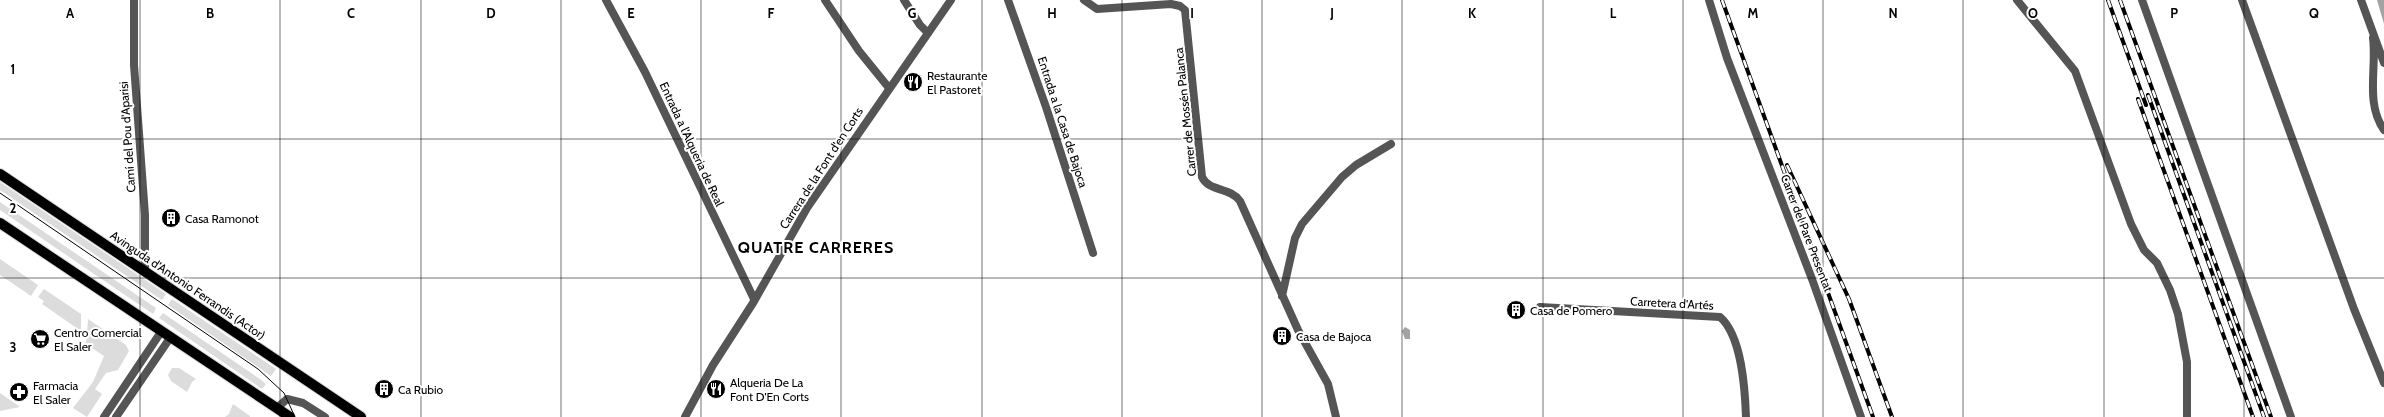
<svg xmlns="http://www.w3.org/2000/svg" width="2384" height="417" viewBox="0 0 2384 417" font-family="Cabin,sans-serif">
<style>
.green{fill:#dcdcdc}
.water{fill:#a3a3a3}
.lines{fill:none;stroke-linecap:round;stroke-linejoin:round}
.primary-casing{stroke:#dbdbdb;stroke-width:12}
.minor{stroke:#555;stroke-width:8}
.tertiary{stroke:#555;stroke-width:8}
.primary{stroke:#000;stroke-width:10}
.tram{stroke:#000;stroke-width:1}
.rail-casing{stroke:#000;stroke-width:4}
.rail{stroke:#fff;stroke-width:2.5;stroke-dasharray:8;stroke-linecap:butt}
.grid{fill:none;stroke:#000;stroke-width:1;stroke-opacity:0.55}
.labels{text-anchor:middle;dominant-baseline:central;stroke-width:4;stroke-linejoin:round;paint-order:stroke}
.poi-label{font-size:12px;fill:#000;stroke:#fff;text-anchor:start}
.street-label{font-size:12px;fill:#000;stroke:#fff}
.district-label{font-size:16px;font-weight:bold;letter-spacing:1px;fill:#000;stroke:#fff}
.grid-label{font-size:13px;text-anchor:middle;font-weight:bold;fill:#000;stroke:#fff;stroke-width:4;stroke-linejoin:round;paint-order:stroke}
</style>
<rect width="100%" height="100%" fill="#fff"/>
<path class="green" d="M0,182L166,294L162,300L0,190Z
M0,202L156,308L153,314L0,210Z
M0,259L38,285L31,296L0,275Z
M44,289L81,314V331L42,304L44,301L38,297Z
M172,299L276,369L271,376L168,305Z
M163,313L260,379L266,384L262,389L159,318Z
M88,319L126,345L129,351L118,370L106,373L95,389L102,394L87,417L73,408L93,382L104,356L86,344Z
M172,368H179L196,379L192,382L187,392L171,381L168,375Z
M0,393L20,407L0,411Z
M233,404L250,416V417H225L229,414Z"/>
<path class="water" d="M2377,0H2384V24Z
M1405,327L1410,330V339H1405L1402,331Z"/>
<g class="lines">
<defs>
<path id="primary" d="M0,174L361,417
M0,223L290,417"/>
</defs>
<use href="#primary" class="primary-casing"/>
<path class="minor" d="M134,0V65L145,215V271
M606,0L645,72L754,299
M825,0L859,51L889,88
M904,0L920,25L928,33
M1008,0L1046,107L1093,253
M1084,0L1097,9L1171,4L1180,6L1185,10L1202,177C1209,192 1230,187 1240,201L1298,330L1328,384L1336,417
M1709,0L1727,58L1812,279L1861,417
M2017,0L2075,71L2131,224L2144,250L2157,263L2170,290L2178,314L2187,362V417
M2142,0L2291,417
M2242,0L2354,309L2384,383
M2361,0L2384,63
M2373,38C2377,68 2365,103 2384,130
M1282,296L1295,238L1302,224L1342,177L1356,165L1391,144
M1540,307L1720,317C1742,336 1745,389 1746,417
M104,417L161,332
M116,417L170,338"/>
<path class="tertiary" d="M277,408L287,399L303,403L325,417
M685,417L713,365L753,303L807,208L951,0"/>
<use href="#primary" class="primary"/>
<path class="tram" d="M0,193L258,369L284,393L295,417"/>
<defs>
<path id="rail" d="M1722,0L1873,417
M2108,0L2146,105
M2120,0L2271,417
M2148,95L2264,417
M2138,99L2253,417
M1787,165L1849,299L1892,417"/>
</defs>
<use href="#rail" class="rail-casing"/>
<use href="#rail" class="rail"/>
</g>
<path class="grid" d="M140,0V417M280,0V417M421,0V417M561,0V417M701,0V417M841,0V417M982,0V417M1122,0V417M1262,0V417M1402,0V417M1543,0V417M1683,0V417M1823,0V417M1963,0V417M2104,0V417M2244,0V417M0,139H2384M0,278H2384"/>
<defs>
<symbol id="restaurant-disc" viewBox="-11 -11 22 22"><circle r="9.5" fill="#000" stroke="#fff"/><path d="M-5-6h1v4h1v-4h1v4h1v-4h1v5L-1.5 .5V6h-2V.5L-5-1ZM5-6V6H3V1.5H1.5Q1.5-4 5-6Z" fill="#fff"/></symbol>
<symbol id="building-disc" viewBox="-11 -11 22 22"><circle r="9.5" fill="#000" stroke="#fff"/><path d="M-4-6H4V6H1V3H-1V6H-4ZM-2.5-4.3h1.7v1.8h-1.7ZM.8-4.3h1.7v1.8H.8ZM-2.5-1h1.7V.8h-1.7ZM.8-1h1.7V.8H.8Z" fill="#fff"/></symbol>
<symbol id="supermarket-disc" viewBox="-11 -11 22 22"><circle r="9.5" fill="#000" stroke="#fff"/><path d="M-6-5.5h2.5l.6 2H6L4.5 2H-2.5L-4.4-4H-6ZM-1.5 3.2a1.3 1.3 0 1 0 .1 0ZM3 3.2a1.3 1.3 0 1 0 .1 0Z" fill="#fff"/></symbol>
<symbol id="pharmacy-disc" viewBox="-11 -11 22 22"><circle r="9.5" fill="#000" stroke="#fff"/><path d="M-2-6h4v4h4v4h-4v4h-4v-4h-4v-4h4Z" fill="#fff"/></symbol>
</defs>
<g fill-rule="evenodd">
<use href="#restaurant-disc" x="902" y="71" width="22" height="22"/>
<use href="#building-disc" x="160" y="207" width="22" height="22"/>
<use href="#building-disc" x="1505" y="299" width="22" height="22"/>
<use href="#building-disc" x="1271" y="325" width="22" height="22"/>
<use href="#supermarket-disc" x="29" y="328" width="22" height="22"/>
<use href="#building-disc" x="373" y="378" width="22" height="22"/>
<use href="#restaurant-disc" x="705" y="378" width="22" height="22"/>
<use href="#pharmacy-disc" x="8" y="381" width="22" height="22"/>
</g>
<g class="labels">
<g class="poi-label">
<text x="927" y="75">Restaurante<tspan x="927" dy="14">El Pastoret</tspan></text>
<text x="185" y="218">Casa Ramonot</text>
<text x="1530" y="310">Casa de Pomero</text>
<text x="54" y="332">Centro Comercial<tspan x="54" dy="14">El Saler</tspan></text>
<text x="1296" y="336">Casa de Bajoca</text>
<text x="730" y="382">Alqueria De La<tspan x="730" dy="14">Font D'En Corts</tspan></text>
<text x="33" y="385">Farmacia<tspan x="33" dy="14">El Saler</tspan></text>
<text x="398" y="389">Ca Rubio</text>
</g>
<g class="street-label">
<text transform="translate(1185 112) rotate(-96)">Carrer de Mossén Palanca</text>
<text transform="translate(1063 122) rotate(72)">Entrada a la Casa de Bajoca</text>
<text transform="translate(127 137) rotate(-94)">Camí del Pou d'Aparisi</text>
<text transform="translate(692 144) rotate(65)">Entrada a l'Alqueria de Real</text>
<text transform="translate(821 168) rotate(-57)">Carrera de la Font d'en Corts</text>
<text transform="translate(1807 233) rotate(69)">Carrer del Pare Presentat</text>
<text transform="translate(188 285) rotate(34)">Avinguda d'Antonio Ferrandis (Actor)</text>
<text transform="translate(1672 303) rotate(3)">Carretera d'Artés</text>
</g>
<g class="district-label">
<text x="816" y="247">QUATRE CARRERES</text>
</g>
</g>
<g class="grid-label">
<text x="70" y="18">A</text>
<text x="210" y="18">B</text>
<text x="351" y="18">C</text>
<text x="491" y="18">D</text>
<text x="631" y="18">E</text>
<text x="771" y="18">F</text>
<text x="912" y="18">G</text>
<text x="1052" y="18">H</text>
<text x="1192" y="18">I</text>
<text x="1332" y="18">J</text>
<text x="1472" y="18">K</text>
<text x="1613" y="18">L</text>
<text x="1753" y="18">M</text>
<text x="1893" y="18">N</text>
<text x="2033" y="18">O</text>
<text x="2174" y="18">P</text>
<text x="2314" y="18">Q</text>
<text x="13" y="74">1</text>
<text x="13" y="213">2</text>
<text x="13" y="352">3</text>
</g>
</svg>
